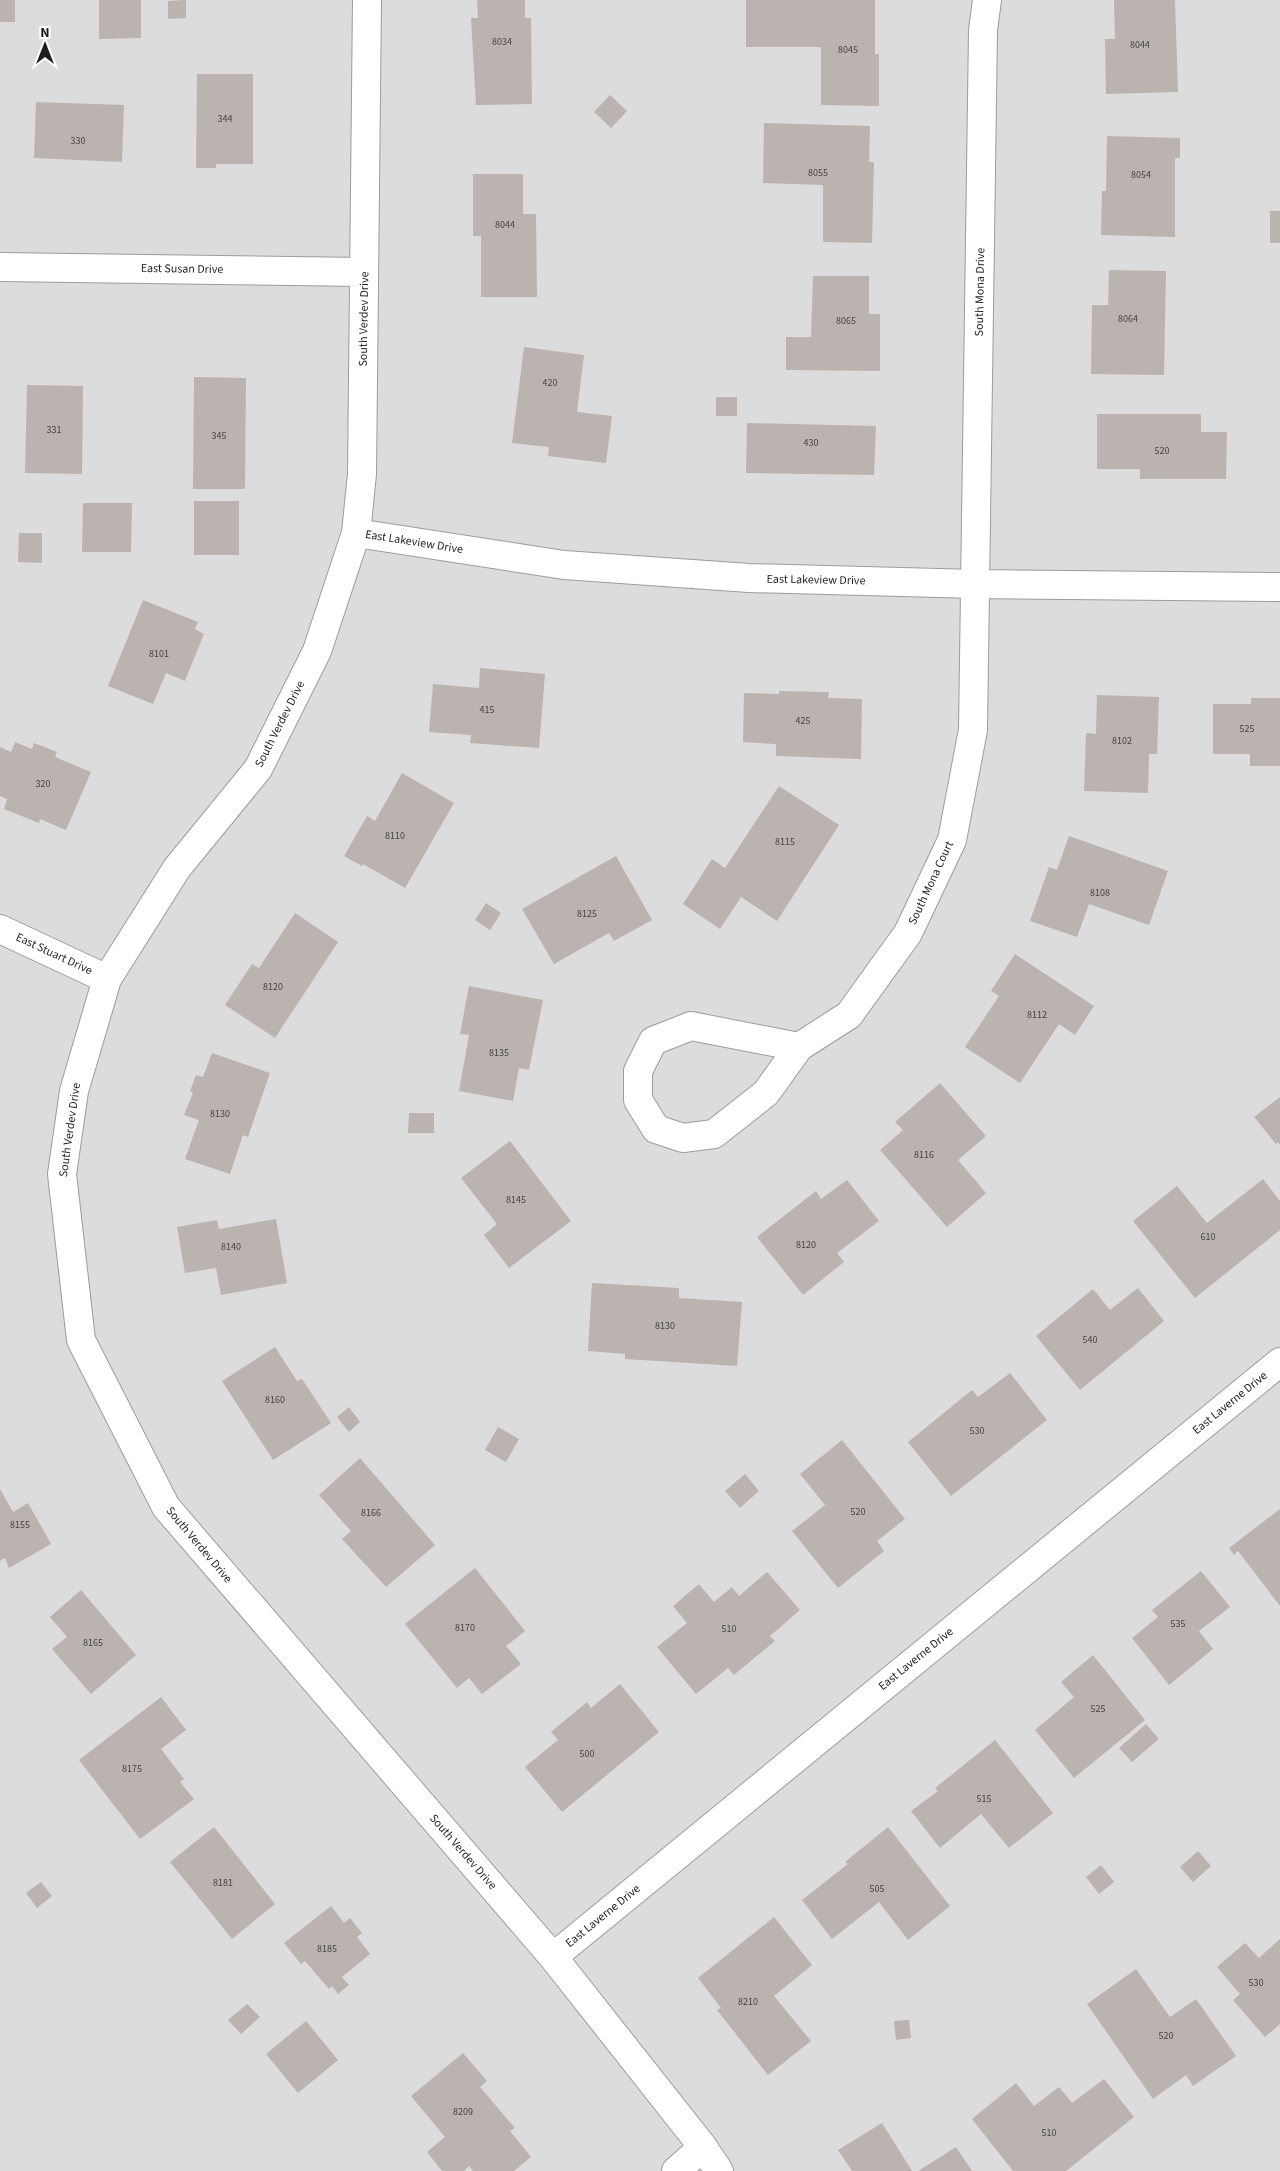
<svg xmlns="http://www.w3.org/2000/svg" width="1280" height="2171" viewBox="0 0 1280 2171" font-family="'Source Sans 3',sans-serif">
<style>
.residential{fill:#dcdcdc}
.building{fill:#bbb3af}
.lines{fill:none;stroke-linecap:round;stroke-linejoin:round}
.minor-casing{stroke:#9c9c9c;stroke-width:30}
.minor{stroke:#fff;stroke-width:28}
.labels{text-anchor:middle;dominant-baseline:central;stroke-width:5;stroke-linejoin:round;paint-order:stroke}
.number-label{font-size:10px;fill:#464443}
.street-label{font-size:12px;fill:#1f1f1f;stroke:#fff}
</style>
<rect width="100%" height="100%" fill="#eeebe6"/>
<path class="residential" d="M0,0H1280V2171H0Z"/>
<path class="building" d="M0,0H15V22H0Z
M99,0H141V38L99,39Z
M186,0V18L168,19V1Z
M477,0H525V18H531L532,104L476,105L471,18H478Z
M746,0H875V54H879V106L821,105V47H746Z
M1114,0H1175L1178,92L1106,94L1105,39H1115Z
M197,74H253V164H216V168H196Z
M610,95L627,111L611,128L594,112Z
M36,102L124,105L122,162L34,158Z
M764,123L870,126L869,162H874L872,243L823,242V185L763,183Z
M1107,136L1180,138V158H1175V237L1101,235L1102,191H1106Z
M473,174H523V214H536L537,297H481V236H473Z
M1270,211H1280V243H1270Z
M1109,270L1166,271L1164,375L1091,374L1092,305H1108Z
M813,276H869V314H880V371L786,370V337H811Z
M524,347L584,355L577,412L612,416L606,463L548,456L549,447L512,443Z
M194,377L246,378L245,489H193Z
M27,385L83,386L82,474L25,473Z
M716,397H737V416H716Z
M1097,414H1201V432H1227L1226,479H1140V469H1097Z
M747,423L876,426L874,475L746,473Z
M194,501H239V555H194Z
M83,503H132L131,552H82Z
M19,533H42V563L18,562Z
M143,600L198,622L195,629L204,634L185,681L166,673L153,704L108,686Z
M480,668L545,674L539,748L470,743L471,735L429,732L433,684L479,688Z
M779,691L829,692L828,698L862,699L861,759L776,756V744L743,742L744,693L779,694Z
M1097,695L1159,697L1157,754H1149L1148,793L1084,791L1086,733L1096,734Z
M1251,698H1280V766H1250V754H1213V704H1251Z
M15,742L32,749L34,743L57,752L55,757L91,772L66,830L40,819L39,823L4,809L7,799L0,796V747L11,752Z
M402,773L454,803L405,888L363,864L362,866L344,856L367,816L375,821Z
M779,786L839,825L777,921L741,897L720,929L683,904L712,859L725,868Z
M1069,836L1168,871L1149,925L1089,904L1077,937L1030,921L1049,867L1057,870Z
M616,856L652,920L614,941L609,933L554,964L522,909Z
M486,903L501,913L490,930L475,920Z
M295,913L338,942L275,1038L225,1005L252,964L259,968Z
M1015,954L1094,1006L1075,1035L1059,1024L1020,1083L965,1047L999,996L991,991Z
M469,986L543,1000L529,1070L519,1068L513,1101L459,1091L469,1035L460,1034Z
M212,1053L270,1073L248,1137L243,1135L230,1174L185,1159L199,1120L184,1115L193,1093L190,1091L196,1075L203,1077Z
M940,1083L986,1136L958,1160L986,1193L947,1227L880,1150L903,1130L895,1122Z
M1280,1097V1145L1278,1142L1276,1144L1254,1117Z
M409,1113H434V1133H408Z
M510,1141L571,1221L509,1268L484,1235L497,1224L461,1178Z
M1263,1179L1280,1201V1230L1195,1298L1133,1221L1177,1186L1207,1223Z
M847,1180L879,1221L837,1253L844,1262L803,1295L757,1237L816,1191L821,1199Z
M276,1219L287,1283L221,1295L216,1268L185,1273L177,1227L217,1220L219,1229Z
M592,1283L679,1288V1298L742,1302L737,1366L625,1359V1354L588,1351Z
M1138,1288L1164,1321L1080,1390L1036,1336L1093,1289L1110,1310Z
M275,1347L297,1381L302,1379L331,1423L273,1460L222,1381Z
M1010,1373L1047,1420L951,1496L908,1442L972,1390L978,1397Z
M349,1407L360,1422L349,1432L337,1417Z
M498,1427L519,1439L506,1462L485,1450Z
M842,1440L905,1519L877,1541L884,1551L838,1588L792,1531L825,1505L800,1474Z
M360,1458L435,1545L386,1587L342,1539L351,1531L319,1495Z
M745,1474L759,1491L740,1508L725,1491Z
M0,1489L13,1512L28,1503L51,1544L9,1568L5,1558L0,1561Z
M1280,1509V1606L1238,1551L1234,1555L1229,1548Z
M475,1568L525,1631L506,1646L521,1664L482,1694L469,1678L457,1688L405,1624Z
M1201,1571L1230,1607L1199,1631L1213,1649L1169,1685L1132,1638L1158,1617L1152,1610Z
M767,1572L800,1610L770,1636L775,1641L734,1675L728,1668L696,1694L657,1647L687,1623L673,1606L699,1584L714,1602L732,1587L739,1596Z
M81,1590L136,1655L91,1694L52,1649L67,1637L50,1617Z
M1093,1655L1145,1720L1074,1778L1035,1730L1074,1697L1061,1682Z
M620,1684L659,1732L562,1812L525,1767L558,1740L551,1732L587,1702L591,1708Z
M161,1697L186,1730L161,1749L184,1779L180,1782L194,1799L140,1839L79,1760Z
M1146,1724L1159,1739L1132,1762L1119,1748Z
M995,1740L1053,1813L1009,1848L981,1814L940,1848L911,1811L938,1791L935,1788Z
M214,1827L275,1904L232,1939L170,1862Z
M888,1827L950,1906L908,1940L879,1902L832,1939L802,1900L848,1864L845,1862Z
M1198,1851L1211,1866L1193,1882L1180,1867Z
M1101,1865L1114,1882L1099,1894L1086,1877Z
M41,1882L52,1896L37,1908L26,1893Z
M331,1906L344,1923L350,1918L362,1933L357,1937L370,1954L342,1977L349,1985L338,1994L332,1986L329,1989L305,1961L301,1964L284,1943Z
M774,1917L812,1965L774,1996L811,2041L768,2075L717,2010L721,2008L698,1978Z
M1280,1939V2024L1265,2037L1233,2000L1240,1994L1217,1967L1245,1943L1259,1958Z
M1136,1969L1170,2017L1196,1999L1236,2056L1193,2086L1186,2075L1153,2099L1087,2004Z
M247,2004L260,2017L241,2034L228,2020Z
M909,2020L911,2038L896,2040L894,2021Z
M306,2021L338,2060L298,2093L266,2054Z
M463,2053L487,2081L480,2087L515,2128L510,2131L531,2157L514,2171H473L469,2166L464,2171H442L427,2152L445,2137L411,2096Z
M1104,2079L1134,2117L1066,2171H1013L972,2119L1016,2083L1034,2106L1059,2087L1072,2103Z
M882,2123L912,2171H852L838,2150Z
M956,2147L972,2171H918Z"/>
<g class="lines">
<defs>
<path id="minor" d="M367,0L362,474L356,533L317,651L258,769L177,868L107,979L74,1091L62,1174L81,1340L166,1507L553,1957L703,2147L719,2171
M0,267L364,272
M356,533L564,565L749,578L976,584L1280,587
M0,929L107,979
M799,1047L691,1026L653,1041L638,1071V1100L656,1129L683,1138L714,1134L766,1093L799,1047L849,1015L908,933L952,840L973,730L983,30L987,0
M553,1957L1280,1362
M676,2171L703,2147"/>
</defs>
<use href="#minor" class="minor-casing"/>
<use href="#minor" class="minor"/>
</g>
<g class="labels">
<g class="number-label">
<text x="502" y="42">8034</text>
<text x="1140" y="45">8044</text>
<text x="848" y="50">8045</text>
<text x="225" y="119">344</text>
<text x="78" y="141">330</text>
<text x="818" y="173">8055</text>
<text x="1141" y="175">8054</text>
<text x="505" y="225">8044</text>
<text x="1128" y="319">8064</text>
<text x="846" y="321">8065</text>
<text x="550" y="383">420</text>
<text x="54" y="430">331</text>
<text x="219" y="436">345</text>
<text x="811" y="443">430</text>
<text x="1162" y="451">520</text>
<text x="159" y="654">8101</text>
<text x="487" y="710">415</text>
<text x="803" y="721">425</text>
<text x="1247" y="729">525</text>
<text x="1122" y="741">8102</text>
<text x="43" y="784">320</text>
<text x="395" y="836">8110</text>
<text x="785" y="842">8115</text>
<text x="1100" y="893">8108</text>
<text x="587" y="914">8125</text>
<text x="273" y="987">8120</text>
<text x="1037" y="1015">8112</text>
<text x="499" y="1053">8135</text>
<text x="220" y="1114">8130</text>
<text x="924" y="1155">8116</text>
<text x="516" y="1200">8145</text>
<text x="1208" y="1237">610</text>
<text x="806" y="1245">8120</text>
<text x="231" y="1247">8140</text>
<text x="665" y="1326">8130</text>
<text x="1090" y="1340">540</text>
<text x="275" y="1400">8160</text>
<text x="977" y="1431">530</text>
<text x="858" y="1512">520</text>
<text x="371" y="1513">8166</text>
<text x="20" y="1525">8155</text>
<text x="1178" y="1624">535</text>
<text x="465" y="1628">8170</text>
<text x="729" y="1629">510</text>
<text x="93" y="1643">8165</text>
<text x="1098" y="1709">525</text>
<text x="587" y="1754">500</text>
<text x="132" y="1769">8175</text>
<text x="984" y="1799">515</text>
<text x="223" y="1883">8181</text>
<text x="877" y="1889">505</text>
<text x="327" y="1949">8185</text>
<text x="1256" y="1983">530</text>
<text x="748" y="2002">8210</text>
<text x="1166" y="2036">520</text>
<text x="463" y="2112">8209</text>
<text x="1049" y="2133">510</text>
</g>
<g class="street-label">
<text transform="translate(182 269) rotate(1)">East Susan Drive</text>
<text transform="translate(980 292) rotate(-89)">South Mona Drive</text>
<text transform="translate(364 319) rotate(-89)">South Verdev Drive</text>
<text transform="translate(414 542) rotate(9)">East Lakeview Drive</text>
<text transform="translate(816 580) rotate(1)">East Lakeview Drive</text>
<text transform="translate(280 724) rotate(-63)">South Verdev Drive</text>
<text transform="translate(931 883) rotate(-65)">South Mona Court</text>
<text transform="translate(54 954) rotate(25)">East Stuart Drive</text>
<text transform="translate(70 1130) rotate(-82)">South Verdev Drive</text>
<text transform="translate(1230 1403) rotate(-39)">East Laverne Drive</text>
<text transform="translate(199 1545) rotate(50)">South Verdev Drive</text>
<text transform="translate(916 1659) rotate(-39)">East Laverne Drive</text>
<text transform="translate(463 1852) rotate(49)">South Verdev Drive</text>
<text transform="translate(603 1916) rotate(-39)">East Laverne Drive</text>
</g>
</g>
<g transform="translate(45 45)" stroke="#ffffff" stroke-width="4" paint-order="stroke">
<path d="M0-4L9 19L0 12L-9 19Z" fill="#1f1f1f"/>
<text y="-8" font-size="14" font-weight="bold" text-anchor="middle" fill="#1f1f1f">N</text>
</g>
</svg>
